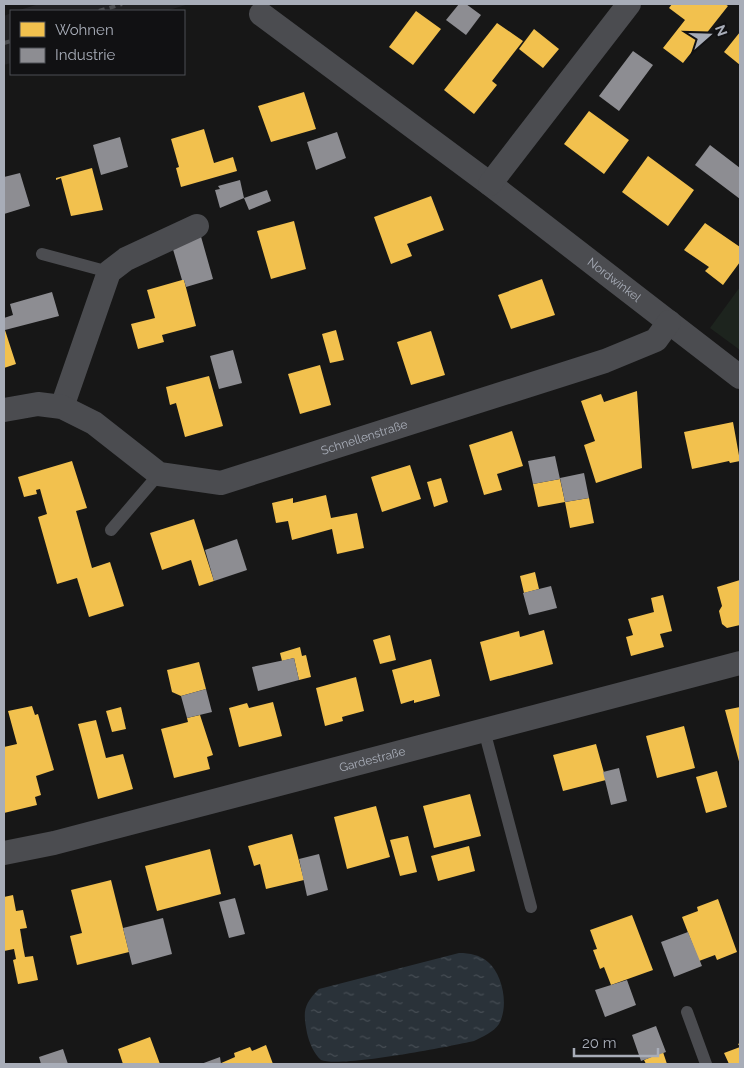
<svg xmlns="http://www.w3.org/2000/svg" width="744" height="1068" viewBox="0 0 744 1068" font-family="Raleway,sans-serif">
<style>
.built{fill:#212123}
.green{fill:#1d241e}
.water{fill:url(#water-ripples)}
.homes{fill:#f2c14e}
.industry{fill:#8d8d92}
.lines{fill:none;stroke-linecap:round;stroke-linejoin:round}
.lane{stroke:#4b4c50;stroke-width:12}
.street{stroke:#4b4c50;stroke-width:24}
.rail{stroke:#4b4c4f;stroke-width:4;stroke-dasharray:6 5;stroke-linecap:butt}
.labels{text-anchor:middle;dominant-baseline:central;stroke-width:5;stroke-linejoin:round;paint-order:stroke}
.street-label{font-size:12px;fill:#a8adb8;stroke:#111113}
</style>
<defs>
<pattern id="water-ripples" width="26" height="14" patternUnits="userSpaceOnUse" patternTransform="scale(1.25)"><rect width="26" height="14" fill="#2a3239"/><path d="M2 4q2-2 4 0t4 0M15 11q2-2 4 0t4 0" fill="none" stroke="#464d54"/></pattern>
</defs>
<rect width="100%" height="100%" fill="#171717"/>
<path class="built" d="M39,4H189L166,11H16Z
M11,13V63L4,65V16Z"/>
<path class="green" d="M740,287V350L710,328Z"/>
<path class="water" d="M459,953C470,953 480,955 488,962C503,975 509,1006 499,1024C494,1032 482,1037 474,1041C447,1047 339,1068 321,1060C314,1054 309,1042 307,1033C303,1012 303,1005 319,989Z"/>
<path class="homes" d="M672,4H725L728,6L683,63L663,48L685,20L669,8Z
M416,11L441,29L413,65L389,47Z
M497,23L523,41L492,81L497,85L474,114L444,90Z
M534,29L559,49L543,68L519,49Z
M740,32V65L724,52Z
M304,92L316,129L271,142L258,106Z
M589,111L629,140L604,174L564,144Z
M204,129L214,163L233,157L237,171L181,187L176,168L179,167L171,139Z
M648,156L694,190L668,226L622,192Z
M92,168L103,210L71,216L61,178L56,180V178Z
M431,196L444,230L407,244L412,256L391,264L374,217Z
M294,221L306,269L271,279L257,231Z
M705,223L740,247V262L723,285L705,271L709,267L684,250Z
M542,279L555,315L511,329L498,295Z
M182,280H184L196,326L162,335L164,342L138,349L131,324L155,318L147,290Z
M4,327L16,364L4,368Z
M336,330L344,360L330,363L322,334Z
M431,331L445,375L411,385L397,342Z
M320,365L331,405L300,414L288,374Z
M209,376L223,426L185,437L176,403L170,405L166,387Z
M637,391L642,468L596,483L584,445L595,441L581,401L601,394L604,402Z
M733,422L740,461L730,463L729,461L692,469L684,432Z
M512,431L523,466L497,474L502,490L484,495L469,445Z
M72,461L87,508L76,511L92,568L110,562L124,606L89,617L77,578L57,584L38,517L47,514L40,489L36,490L37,494L24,497L18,477Z
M410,465L421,499L382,512L371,477Z
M441,478L448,502L434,507L427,482Z
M560,479L565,502L538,507L533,484Z
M326,495L331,518L357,513L364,548L337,554L332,529L292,540L288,521L276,523L272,503L293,498V503Z
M589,498L594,523L570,528L565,502Z
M194,519L214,581L199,586L191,560L162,570L150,533Z
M535,572L539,589L524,593L520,576Z
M740,580V625L727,628L722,624L719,611L722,606L717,587Z
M663,595L672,631L660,634L664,647L631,656L626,637L633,635L628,619L654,612L651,598Z
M544,630L553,664L490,681L480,642L519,631L520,637Z
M390,635L396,660L380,664L373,640Z
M300,647L302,656L306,655L311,677L299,680L294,658L282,661L280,653Z
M431,659L440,696L414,703V700L401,704L392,670Z
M199,662L206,689L181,696L172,692L167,670Z
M356,677L364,711L342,717L343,721L325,726L316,688Z
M273,702L282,736L239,747L229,708L247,703L249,708Z
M32,706L35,715L38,714L54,770L36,776L41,795L35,797L37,805L4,813V747L17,744L8,711Z
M121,707L126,729L112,732L106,711Z
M740,707V765L725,710Z
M200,715L213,755L207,757L210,769L174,778L161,729L188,722L187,718Z
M96,720L106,758L123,754L133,789L98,799L78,724Z
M684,726L695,768L657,778L646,736Z
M596,744L606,780L563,791L553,755Z
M717,771L727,807L706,813L696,777Z
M470,794L481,836L434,848L423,806Z
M376,806L390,857L347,869L334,817Z
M292,834L304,880L266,889L260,864L254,866L248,846Z
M408,836L417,872L400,876L390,840Z
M469,846L475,871L438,881L431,856Z
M210,849L221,894L157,911L145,866Z
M111,880L129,952L77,965L70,936L82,933L71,890Z
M13,895L16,911L23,910L27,928L20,929L23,947L25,957L33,956L38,980L18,984L13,960L16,959L14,949L4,951V897Z
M718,899L737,952L717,960L715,955L699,961L682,917L698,911L697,907Z
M632,915L653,970L611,985L604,967L600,969L593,950L597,949L590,930Z
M150,1037L160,1064H123L118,1049Z
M740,1043V1064H729L724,1053L740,1047L738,1044Z
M266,1045L273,1064H219L235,1057L234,1053L250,1047L252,1051Z
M663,1052L667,1064H646L644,1060Z"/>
<path class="industry" d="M459,4H466L481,15L466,35L446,20Z
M633,51L653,65L619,111L599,96Z
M337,132L346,158L316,170L307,142Z
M120,137L128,167L101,175L93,145Z
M710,145L740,168V199L695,165Z
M20,173L30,206L4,214V177Z
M240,180L244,198L220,208L215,190L220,189L218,186Z
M267,190L271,201L249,210L244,198Z
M200,233L213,279L186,287L184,280H182L172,246Z
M52,292L59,316L5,330L4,318L13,315L10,304Z
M233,350L242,383L219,389L210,356Z
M555,456L560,479L533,484L528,461Z
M584,473L589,498L565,502L560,478Z
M237,539L247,570L214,581L205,550Z
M551,586L557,608L529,615L523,593Z
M294,658L299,680L258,691L252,667Z
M206,689L212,712L187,718L181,696Z
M619,768L627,801L611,805L603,772Z
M319,854L328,890L307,896L299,859Z
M235,898L245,934L229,938L219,902Z
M163,918L172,954L132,965L123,928Z
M688,932L702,966L674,977L661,942Z
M627,980L636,1005L605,1017L595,990Z
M656,1026L666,1052L641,1061L632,1035Z
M63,1049L68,1064H41L39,1057Z
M220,1057L221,1064H201Z"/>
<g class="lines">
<path class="lane" d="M42,254L109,272
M111,530L159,474
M484,730L531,907
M687,1012L706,1064"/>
<g class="street">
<path id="s1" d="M261,14L490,184L740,377"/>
<path d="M490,184L629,4"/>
<path d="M62,407L109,272L126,259L197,226"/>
<path id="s2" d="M4,410L38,404L62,407L94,423L159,474L221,483L605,361L656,340L669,322"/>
<path id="s3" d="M4,853L54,843L740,663"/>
</g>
<path class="rail" d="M99,11L122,4
M4,43L11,41"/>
</g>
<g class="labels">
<g class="street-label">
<text stroke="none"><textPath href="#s1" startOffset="442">Nordwinkel</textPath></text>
<text stroke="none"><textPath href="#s2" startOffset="390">Schnellenstraße</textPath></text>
<text stroke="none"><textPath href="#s3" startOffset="380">Gardestraße</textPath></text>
</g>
</g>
<rect width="744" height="1068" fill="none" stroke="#a8adb8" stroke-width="10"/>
<rect x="10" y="10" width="175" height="65" fill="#111113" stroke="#4d4f55"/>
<rect x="20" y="22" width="25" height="15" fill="#f2c14e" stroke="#4d4f55"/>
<text x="55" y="35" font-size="15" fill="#a8adb8">Wohnen</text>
<rect x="20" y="48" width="25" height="15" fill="#8d8d92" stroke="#4d4f55"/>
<text x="55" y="60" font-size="15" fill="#a8adb8">Industrie</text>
<g transform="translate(709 35) rotate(70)" stroke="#111113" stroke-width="4" paint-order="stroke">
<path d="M0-4L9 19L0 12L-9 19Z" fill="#a8adb8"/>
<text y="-8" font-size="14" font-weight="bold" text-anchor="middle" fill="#a8adb8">N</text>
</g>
<path d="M574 1048v8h84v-8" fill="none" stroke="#a8adb8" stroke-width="2.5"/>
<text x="582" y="1048" font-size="15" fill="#a8adb8" stroke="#111113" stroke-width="4" paint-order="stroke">20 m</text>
</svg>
